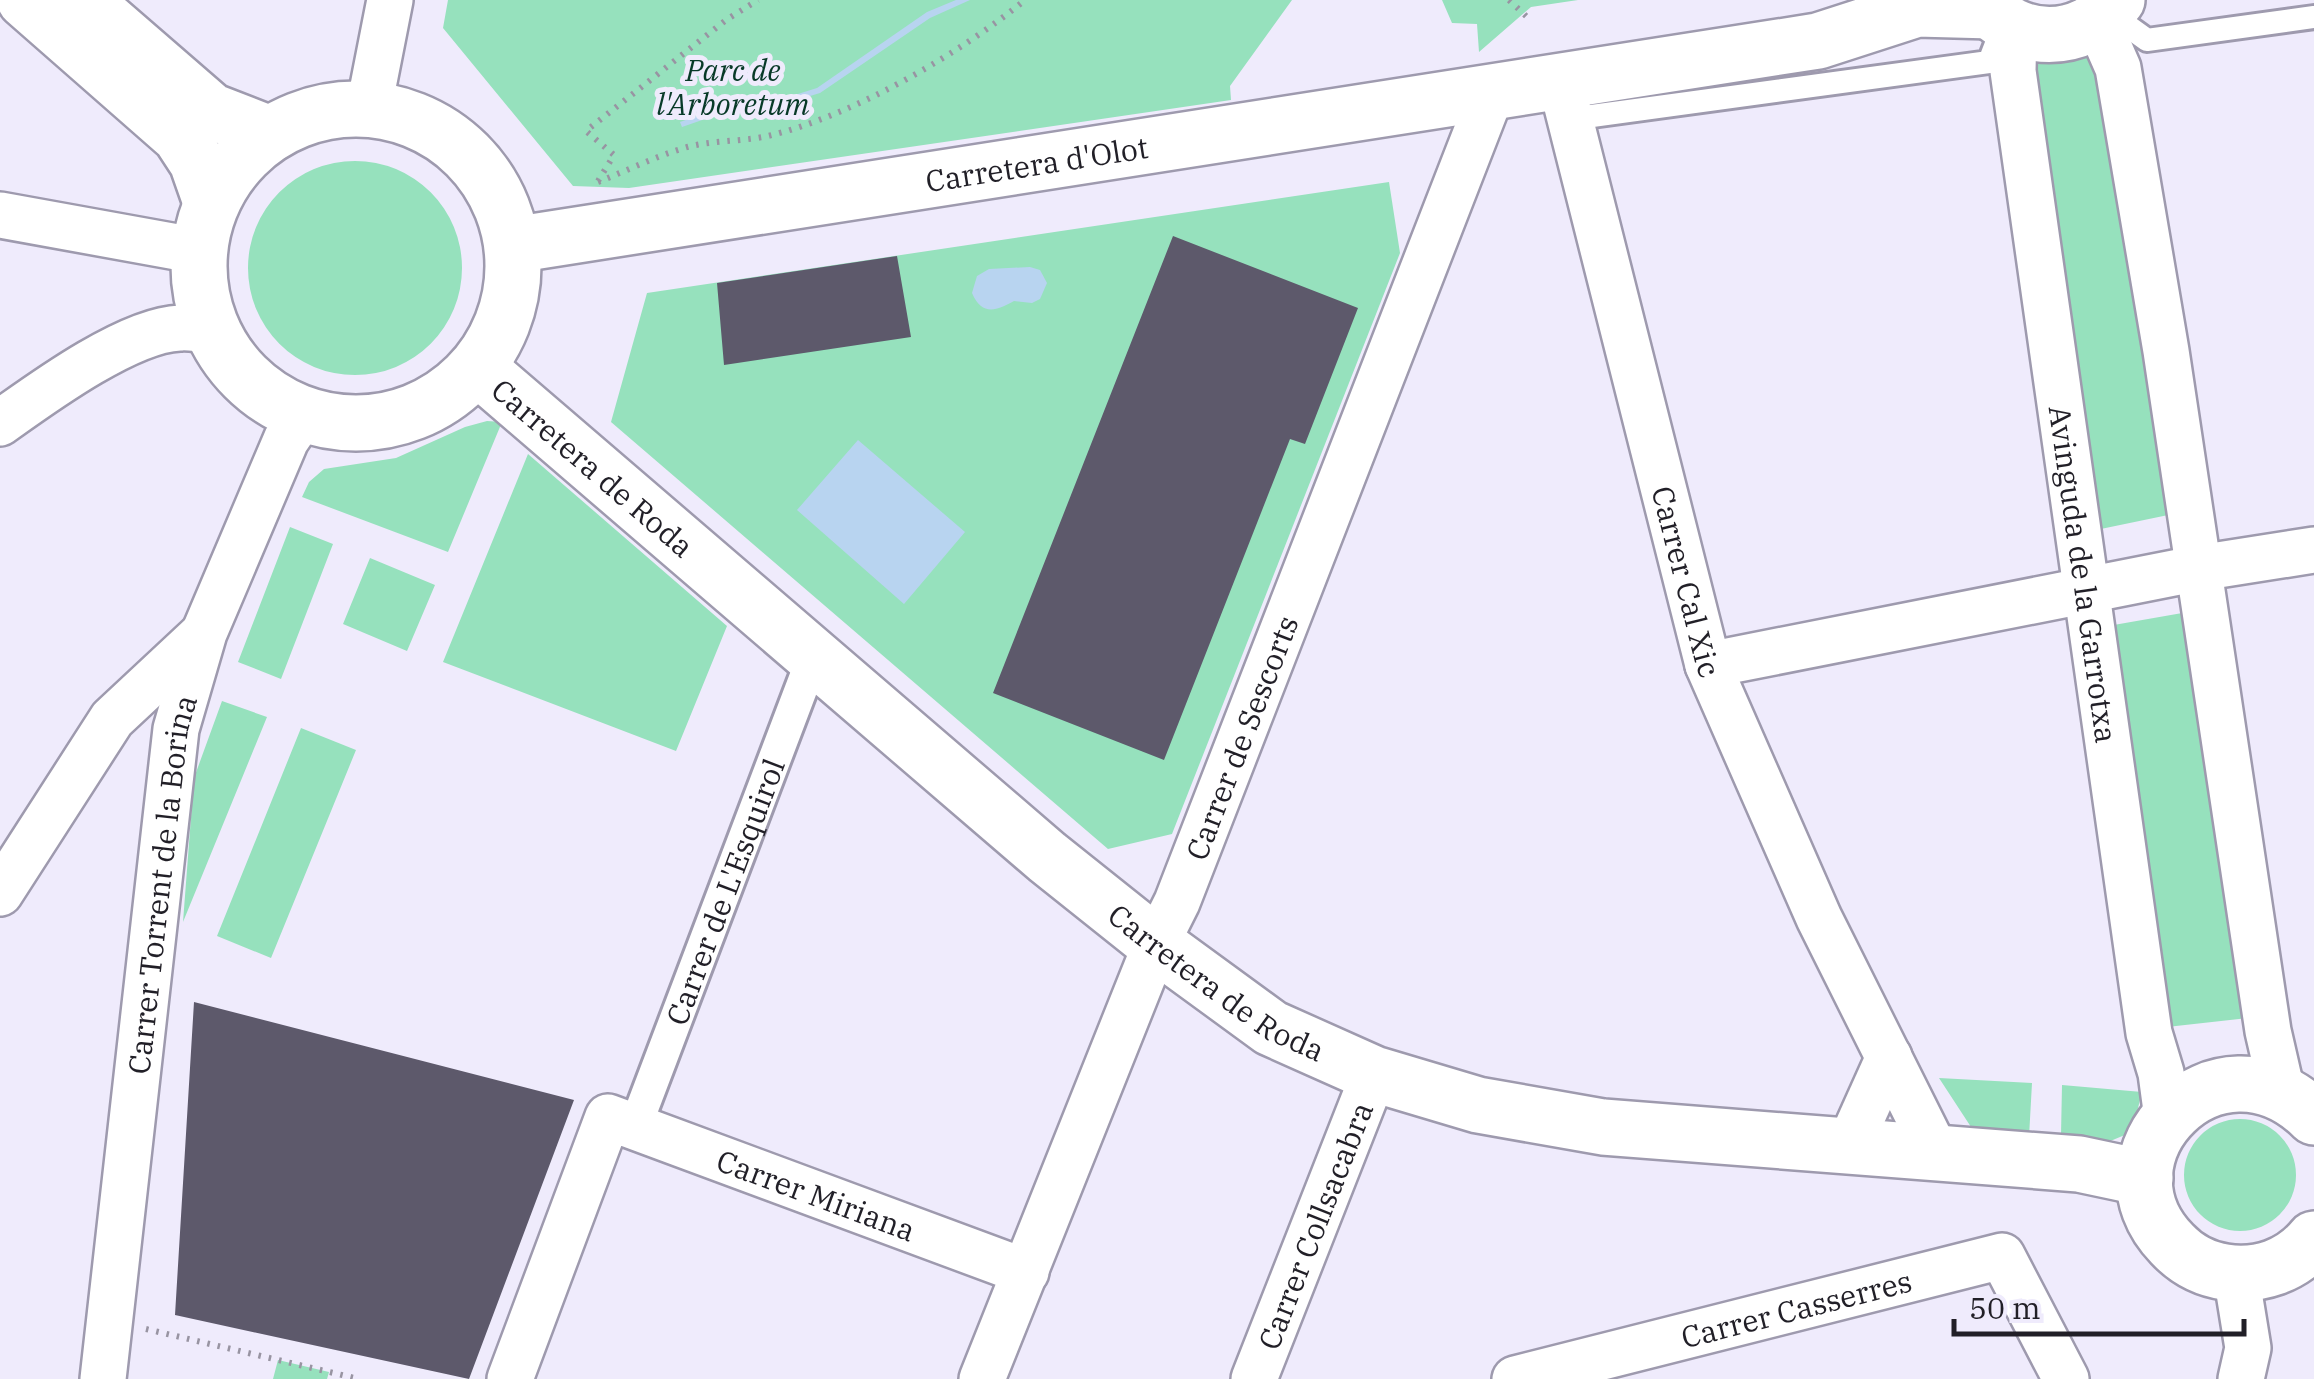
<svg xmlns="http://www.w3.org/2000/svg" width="2314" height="1379" viewBox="0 0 2314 1379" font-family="'IBM Plex Serif',serif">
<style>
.green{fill:#96e1bd}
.water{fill:#b8d4f0}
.building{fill:#5d596b}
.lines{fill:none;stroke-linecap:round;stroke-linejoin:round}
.service-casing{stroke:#9e9aae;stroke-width:28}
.pedestrian-casing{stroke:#9e9aae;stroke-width:38}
.minor-casing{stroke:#9e9aae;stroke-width:50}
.tertiary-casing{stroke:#9e9aae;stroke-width:60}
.path{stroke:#9894a2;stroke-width:6;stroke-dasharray:2.5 8;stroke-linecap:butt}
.service{stroke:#fff;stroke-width:22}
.pedestrian{stroke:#fff;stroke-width:32}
.minor{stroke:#fff;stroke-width:45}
.tertiary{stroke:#fff;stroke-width:55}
.labels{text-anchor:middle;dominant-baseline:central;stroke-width:10;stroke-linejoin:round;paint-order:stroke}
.park-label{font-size:30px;font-style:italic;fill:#083a28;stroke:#efebfc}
.street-label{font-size:30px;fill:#211f27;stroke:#efebfc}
</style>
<rect width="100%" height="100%" fill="#efebfc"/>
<path class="green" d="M448,0H1292L1230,86L1231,100L629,188L573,186L443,28Z
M1442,0H1578L1531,7L1479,52L1477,24L1452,23Z
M2096,54L2173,514L2096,530L2028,65Z
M248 268a107 107 0 1 1 214 0a107 107 0 1 1-214 0Z
M1389,182L1400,253L1172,834L1108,849L611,422L647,293Z
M487,421L502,422L448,552L302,497L309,482L324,469L396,458L465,427Z
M528,454L727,626L676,751L443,662Z
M290,527L333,544L281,679L238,662Z
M370,558L435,585L407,651L343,624Z
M2188,612L2248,1018L2167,1027L2108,626Z
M222,701L267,717L183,922L194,778Z
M301,728L356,750L271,958L217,936Z
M1939,1078L2032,1083L2029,1137L1971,1127Z
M2062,1085L2142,1092L2132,1132L2108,1142L2061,1135Z
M2184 1175a56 56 0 1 1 112 0a56 56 0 1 1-112 0Z
M278,1360L329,1372L327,1379H273Z"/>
<path class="water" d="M956,0H970L930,18L820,93L767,109L728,111L682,127L680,122L726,106L766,104L817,88L927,12Z
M1030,267L1040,270L1047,283L1040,299L1032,303L1014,301C996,311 982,316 972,293L977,276L989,269Z
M858,440L965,532L904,604L797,510Z"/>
<path class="building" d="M1173,236L1358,308L1305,444L1290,439L1164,760L993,693Z
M897,256L911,337L724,365L717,283Z
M194,1002L574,1100L469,1379L175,1315Z"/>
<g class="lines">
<defs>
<path id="service" d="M2108,12L2147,40L2314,17
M1570,119L1989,62L2001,31"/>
<g id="pedestrian">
<path id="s1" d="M635,1127L814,655"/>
</g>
<g id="minor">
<path d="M2097,20L2118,68L2166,351L2268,1031L2282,1092"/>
<path id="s2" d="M2014,27L2013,71L2149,1033L2161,1073L2167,1118"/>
<path id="s3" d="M1560,79L1708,665L1819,918L1936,1152"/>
<path d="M369,107L390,0"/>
<path d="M0,215L199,251"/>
<path d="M0,423C42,393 128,330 180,328C190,327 201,330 211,330"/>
<path d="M1708,665L2199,568L2314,550"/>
<path d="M0,893L112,719L202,635"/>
<path d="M1849,1146L1889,1057"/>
<path d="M2236,1274L2248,1348L2241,1379"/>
<path id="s4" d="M103,1379L176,729L204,633L286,440L303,415"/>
<path id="s5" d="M510,1379L608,1117L1026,1272"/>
<path id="s6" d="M982,1379L1156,944L1177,902L1492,92"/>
<path id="s7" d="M1254,1379L1374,1074"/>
<path id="s8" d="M1515,1379L2002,1256L2066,1379"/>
</g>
<g id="tertiary">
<path d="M25,0L180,136L197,162L211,202"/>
<path d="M83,0L211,111L270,134"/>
<path d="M1981,0C2016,46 2083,46 2117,0"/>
<circle cx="356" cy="266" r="157"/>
<path id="s9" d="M513,245L1818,41L1917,9L1992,11"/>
<path id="s10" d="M478,368L1047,857L1156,944L1271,1028L1374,1074L1478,1105L1603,1127L2079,1164L2145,1178"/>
<path d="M2314,1117C2216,1021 2087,1157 2172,1244C2186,1259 2205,1269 2225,1272C2259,1277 2292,1266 2314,1239"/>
</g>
</defs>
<use href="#service" class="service-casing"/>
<use href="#pedestrian" class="pedestrian-casing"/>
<use href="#minor" class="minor-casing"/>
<use href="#tertiary" class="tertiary-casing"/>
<path class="path" d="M1509,0L1527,17
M598,181L614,155L586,131L726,20L758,0
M598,182C626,171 654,157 684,148C710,140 740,142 768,136C852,116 958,55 1025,0
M146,1329L359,1379"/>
<use href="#service" class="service"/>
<use href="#pedestrian" class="pedestrian"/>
<use href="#minor" class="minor"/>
<use href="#tertiary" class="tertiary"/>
</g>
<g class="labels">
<g class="park-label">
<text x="733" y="69">Parc de<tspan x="733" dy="34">l'Arboretum</tspan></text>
</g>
<g class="street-label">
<text stroke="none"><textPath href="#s9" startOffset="530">Carretera d'Olot</textPath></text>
<text stroke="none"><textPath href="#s10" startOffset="152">Carretera de Roda</textPath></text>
<text stroke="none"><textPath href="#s2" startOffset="552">Avinguda de la Garrotxa</textPath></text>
<text stroke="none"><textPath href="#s3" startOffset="518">Carrer Cal Xic</textPath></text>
<text stroke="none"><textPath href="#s6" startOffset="692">Carrer de Sescorts</textPath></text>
<text stroke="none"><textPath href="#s4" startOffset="498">Carrer Torrent de la Borina</textPath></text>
<text stroke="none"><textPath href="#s1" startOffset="252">Carrer de L'Esquirol</textPath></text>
<text stroke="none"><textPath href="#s10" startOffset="962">Carretera de Roda</textPath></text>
<text stroke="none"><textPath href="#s5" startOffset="502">Carrer Miriana</textPath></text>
<text stroke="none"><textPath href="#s7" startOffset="165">Carrer Collsacabra</textPath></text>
<text stroke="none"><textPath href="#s8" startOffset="290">Carrer Casserres</textPath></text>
</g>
</g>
<path d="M1954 1319v15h290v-15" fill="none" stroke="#211f27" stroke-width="5"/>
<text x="1969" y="1319" font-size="30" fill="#211f27" stroke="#efebfc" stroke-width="8" paint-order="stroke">50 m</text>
</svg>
